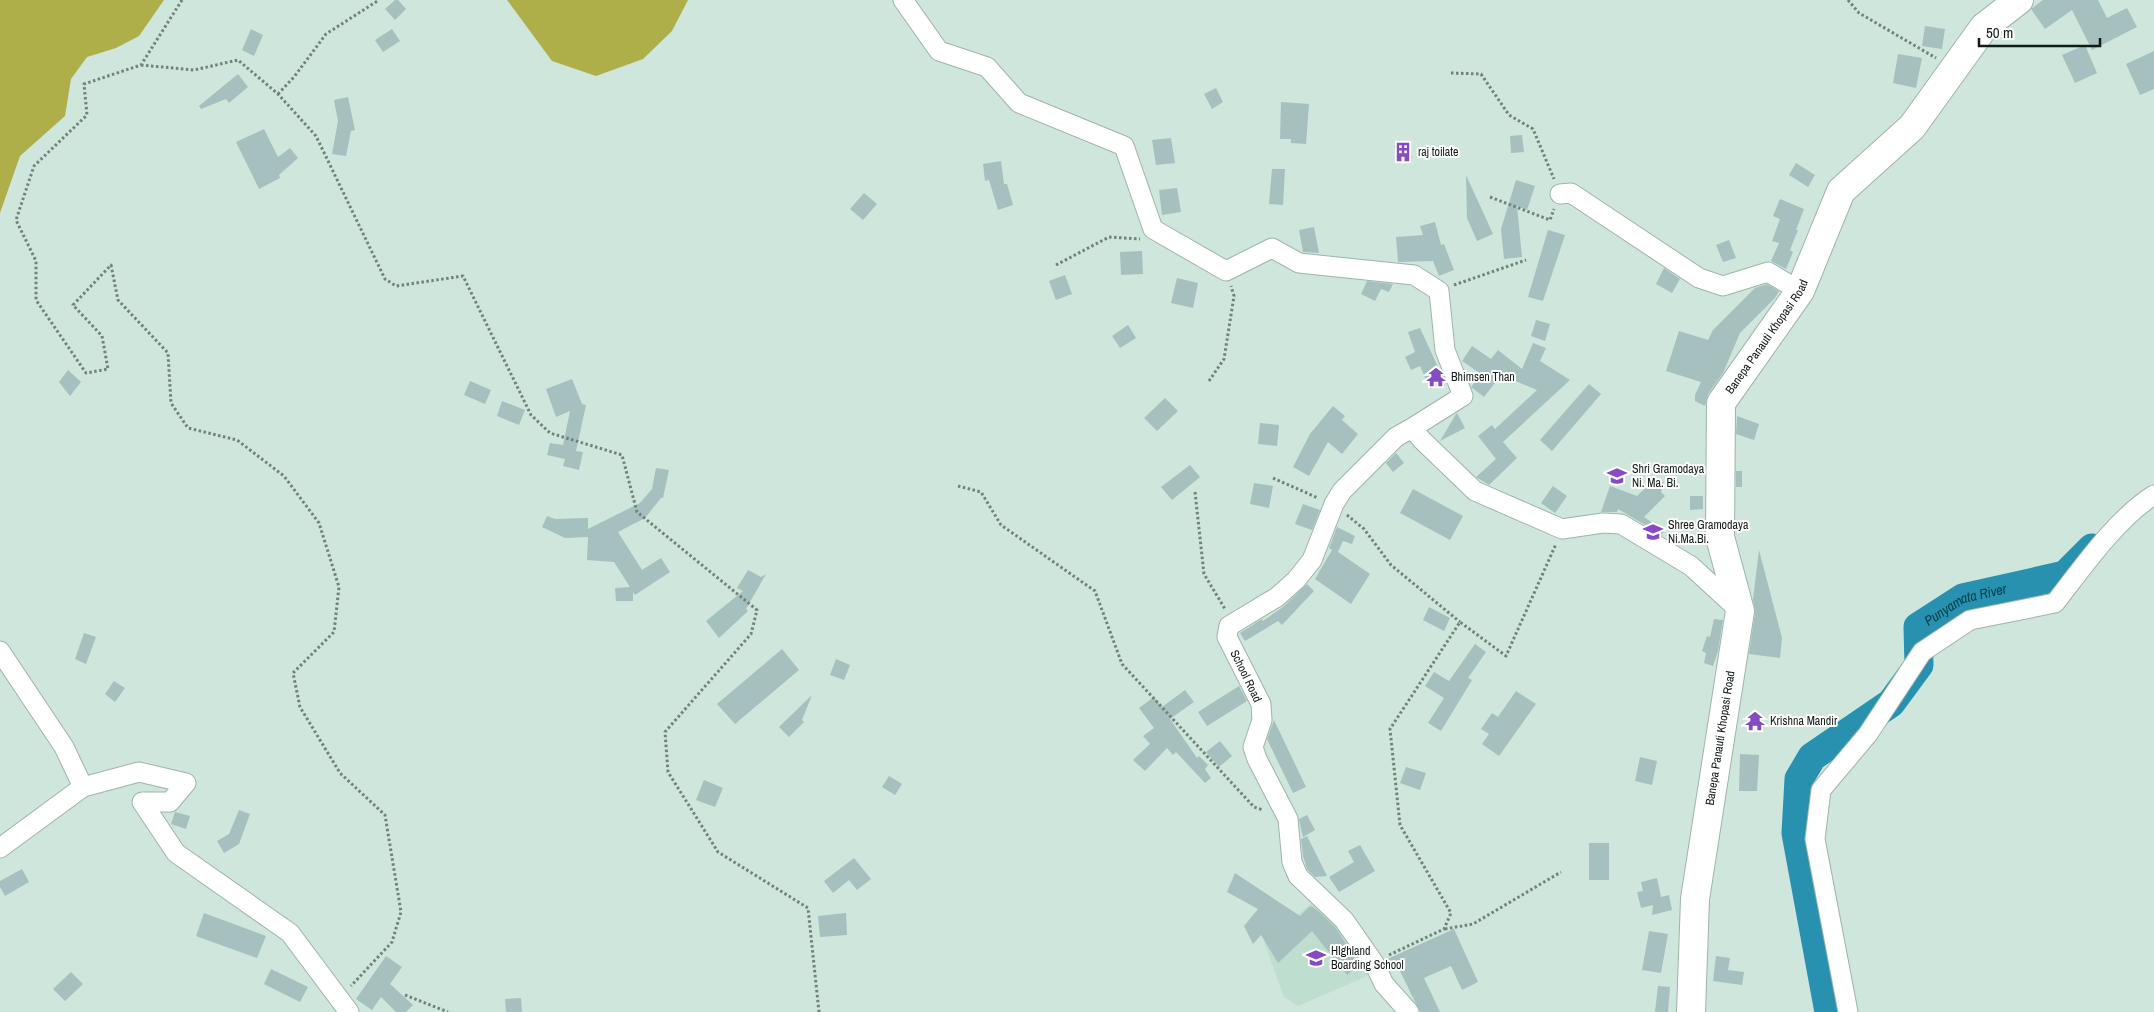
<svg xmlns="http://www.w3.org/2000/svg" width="2154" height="1012" viewBox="0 0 2154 1012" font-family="'Archivo Narrow',sans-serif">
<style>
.built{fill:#bedecf}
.forest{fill:#aeaf48}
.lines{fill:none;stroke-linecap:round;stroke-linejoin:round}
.river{stroke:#2891af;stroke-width:29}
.building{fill:#a5c0bf}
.street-casing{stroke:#9db4a9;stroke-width:21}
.primary-casing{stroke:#9db4a9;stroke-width:30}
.path{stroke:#72827b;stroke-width:3;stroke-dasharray:2.5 2.5;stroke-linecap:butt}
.street{stroke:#fff;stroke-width:19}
.primary{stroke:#fff;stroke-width:28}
.labels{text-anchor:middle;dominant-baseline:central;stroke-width:4;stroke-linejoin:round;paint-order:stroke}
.poi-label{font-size:12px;fill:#131b17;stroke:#fff;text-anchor:start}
.street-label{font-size:12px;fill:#131b17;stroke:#fff}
.water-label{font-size:14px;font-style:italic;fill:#024151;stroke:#fff}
</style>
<rect width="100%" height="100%" fill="#cee6db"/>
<path class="built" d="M1317,899L1374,973L1298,1006L1284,997L1264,942Z"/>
<path class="forest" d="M0,0H164L139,36L116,48L87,57L71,79L65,116L20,156L0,213Z
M507,0H688L672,31L643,59L596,76L552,61Z"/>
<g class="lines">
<path class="river" id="s1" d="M1829,1012L1796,833L1799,779L1812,757L1891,703L1919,665L1918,627L1963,598L2065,575L2092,548"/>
</g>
<path class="building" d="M395,0H398L406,9L395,20L385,9Z
M2043,0H2098L2107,18L2127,8L2137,27L2092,50L2072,10L2045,29L2031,9Z
M1925,26L1945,29L1942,49L1922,46Z
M251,29L263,35L254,56L242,50Z
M392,29L400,41L383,52L375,40Z
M2085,45L2097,73L2075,83L2062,55Z
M2154,51V89L2140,95L2126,64Z
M1898,54L1922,58L1916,88L1893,83Z
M238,74L248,87L229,103L226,99L201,109L199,106Z
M1216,88L1223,102L1212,109L1204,94Z
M348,97L355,130L351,131L346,156L332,154L338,121L334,100Z
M1281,102L1309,104L1306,144L1291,143V139H1280Z
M264,129L278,157L290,148L298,158L279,175L280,178L259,189L236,142Z
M1522,135L1524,152L1511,153L1510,136Z
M1171,138L1175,163L1156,165L1152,140Z
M1408,142L1412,158L1398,162L1394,146Z
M1001,161L1004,184H1007L1013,205L998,210L989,180L985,181L983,164Z
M1796,163L1815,175L1808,187L1789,175Z
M1272,169H1285L1283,205L1269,204Z
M1466,175L1493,234L1477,241L1467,218Z
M1516,180L1535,186L1527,210L1517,206L1522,257L1504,259L1501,229Z
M1177,188L1181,212L1162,215L1159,190Z
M864,193L877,204L863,220L850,209Z
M1780,199L1804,209L1796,230H1798L1790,250L1793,252L1786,269L1771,261L1779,243L1772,241L1780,219L1773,216Z
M1435,222L1441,245L1444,244L1454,270L1439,276L1433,261L1398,262L1396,237L1423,235L1420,226Z
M1314,227L1319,253L1303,252L1299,230Z
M1548,230L1565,235L1543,301L1528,297Z
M1729,240L1736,258L1723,262L1716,245Z
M1142,251L1143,274L1121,275L1120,252Z
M1664,268L1680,279L1672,293L1656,284Z
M1065,275L1072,294L1056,300L1049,281Z
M1177,278L1198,283L1193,308L1171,303Z
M1367,281L1393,284L1389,292L1381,289L1375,301L1361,294Z
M1767,284L1779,291L1775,298L1740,333L1723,373L1708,394L1705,406L1695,401V395L1701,382L1666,371L1679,331L1708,340L1713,330L1755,288Z
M1536,320L1550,324L1545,341L1531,336Z
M1128,325L1136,338L1120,348L1112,336Z
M1420,328L1443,378V383L1430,389L1420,366L1411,370L1405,357L1415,352L1408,332Z
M1533,343L1546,348L1540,361L1570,380L1503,442L1517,458L1489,485L1476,477L1496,459L1478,436L1492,425L1495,429L1537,390L1501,375L1484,397L1471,387L1481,374L1462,361L1472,346L1491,359L1498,350L1522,369Z
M68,370L81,382L70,396L59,382Z
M572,379L582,404L586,405L576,451L583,452L579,470L563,466L565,459L547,455L550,443L563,445L570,411L556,417L546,389Z
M470,381L491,390L485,404L464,395Z
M1589,384L1601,394L1552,451L1540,440Z
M1165,398L1178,411L1157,431L1144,418Z
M502,401L525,410L519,425L497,416Z
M1333,406L1345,416L1342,420L1358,434L1342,454L1328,442L1309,476L1293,467L1310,434Z
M1457,413L1465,428L1440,441L1456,414Z
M1737,416L1759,424L1754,440L1736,434Z
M1260,423L1279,425L1277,446L1258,444Z
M1396,453L1404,463L1393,472L1386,463Z
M1190,465L1200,477L1172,500L1161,487Z
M656,468L669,470L663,498H661L645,518L618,532L642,570L661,558L670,572L635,595L633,592V601H616L615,588L630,587L614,562L587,560L588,537L565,538L542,527L547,516L555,519L588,518V536V529L640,503L652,489Z
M1736,471H1742V487H1736Z
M1652,482H1664L1661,492L1665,496L1644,517L1664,531L1662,535L1618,509L1617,512H1601L1610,486L1637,496Z
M1254,483L1273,486L1269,508L1250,504Z
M1553,486L1567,496L1555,513L1541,503Z
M1413,489L1463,516L1450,540L1400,513Z
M1690,496H1703V509L1690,510Z
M1303,504L1320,510L1312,530L1295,524Z
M1337,527L1355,536L1352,544L1343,541L1338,552L1370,574L1351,604L1315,579L1332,550L1329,548Z
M1759,550L1782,638L1780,658L1749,654L1755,613L1753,599Z
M748,570L761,577L766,574L746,609L748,611L719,638L706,621L743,591L737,588Z
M1307,584L1314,591L1282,625L1278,621L1245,641L1240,633L1262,619L1263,621L1283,607Z
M1429,607L1450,618L1444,631L1423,620Z
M1714,619L1723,620L1718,651L1713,666L1704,663L1706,653L1702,651L1707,636L1710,637Z
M84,633L96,637L86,664L75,659Z
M1475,644L1486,652L1468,678L1472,680L1441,731L1428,723L1444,698L1425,686L1434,672L1449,681Z
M782,649L799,670L735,724L717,704Z
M836,659L850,665L844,680L830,675Z
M114,681L125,688L115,702L105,694Z
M1239,686L1247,701L1207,726L1198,712Z
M1185,690L1194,702L1170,719L1197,758L1199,756L1208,765L1205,769L1211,778L1205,783L1176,752L1173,755L1167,748L1145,771L1133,760L1150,744L1143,736L1154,728L1139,708L1154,697L1162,707Z
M1516,691L1536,704L1499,756L1482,744L1489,734L1481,729L1492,713L1498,717Z
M812,695L802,720L804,722L789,737L779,727Z
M1274,720L1306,787L1293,793L1267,739Z
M1220,741L1232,756L1219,767L1206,752Z
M1740,754L1759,755L1757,791H1739Z
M1640,757L1657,761L1652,785L1635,781Z
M1406,767L1426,773L1420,790L1400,783Z
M889,776L902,784L895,795L882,787Z
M704,780L723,788L715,807L696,800Z
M239,810L250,814L239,844L224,853L217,841L229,834Z
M175,812L190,816L186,829L171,824Z
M1307,815L1315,830L1303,837L1299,819Z
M1307,836L1327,876L1315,877L1307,869L1303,856L1301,839Z
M1589,843H1609V880H1589Z
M1360,845L1375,871L1339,892L1329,877L1354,862L1348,851Z
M854,858L871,879L857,890L849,880L833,893L824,881Z
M22,869L29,882L5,896L0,887V881Z
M1235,873L1300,916L1310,906L1316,909L1335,927L1360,965L1347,975L1312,931L1278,963L1261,935L1253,944L1244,926L1258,909L1227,892Z
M1657,878L1661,897L1669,895L1672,910L1652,915L1653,905L1641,908L1637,892L1643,891L1641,882Z
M204,913L266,936L257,958L196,936Z
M846,913L847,935L820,937L818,916Z
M1454,929L1478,982L1462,990L1451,966L1424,978L1440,1012H1420L1398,967L1390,971L1385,960Z
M1649,931L1668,934L1661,973L1642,970Z
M386,956L402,967L390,984L413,1005L406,1012H396L381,997L372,1010L356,999Z
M1716,956L1730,958L1728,970L1744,972L1742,985L1713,981Z
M271,969L308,987L300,1002L264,984Z
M71,972L83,984L65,1001L53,989Z
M1658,986L1670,987L1668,1012H1655Z
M521,998L522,1012H506L505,999Z"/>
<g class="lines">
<defs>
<path id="street" d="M903,0L939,51L987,67L1019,103L1124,146L1153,229L1226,271L1272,248L1299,263L1414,275L1439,291L1445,350L1463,396L1412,428L1422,440L1475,491L1562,529L1603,523L1621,524L1691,566L1740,611
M1560,194L1571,193L1699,278L1723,286L1768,272L1800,291
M0,651L64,747L83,787
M0,848L83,787L139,772L186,783L170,802H142L176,853L290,933L349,1012
M1409,1012L1384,984L1374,963L1344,920L1298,876L1292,862L1288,819L1257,759L1253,747L1262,720L1261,704L1227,637L1229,626L1277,597L1296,580L1312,560L1334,504L1342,491L1396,437L1412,428
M1848,1012L1815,839L1821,790L1868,734L1922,652L1970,620L2055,603C2082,568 2117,518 2154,495"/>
<g id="primary">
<path id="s2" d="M1691,1012L1695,899L1740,611L1720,537L1721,403L1800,291L1841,191L1912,127L1984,27L2019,0"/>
</g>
</defs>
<use href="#street" class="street-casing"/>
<use href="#primary" class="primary-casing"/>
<path class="path" d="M182,0L141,65L84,84L87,115L34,166L16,220L36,261V300L86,373L108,369L102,336L73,305L111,265L118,300L168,353L171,403L188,428L237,440L284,476L319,523L339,587L334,632L293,673L300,707L340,773L385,815L401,912L392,942L351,986
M1848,0L1859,13L1936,58
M141,65L194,70L238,60L278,94L316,136L385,279L396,286L463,276L531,415L550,433L622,455L637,512L757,610L751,634L665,732L668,772L718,852L808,908L819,1012
M1451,73L1481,74L1509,115L1533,129L1554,179
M278,94L294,77L326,34L379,0
M1490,197L1550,220L1554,209
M1056,265L1109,237L1140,239
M1454,285L1526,260
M1209,381L1224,359L1234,296L1231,286
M1273,478L1318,498
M958,486L981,492L1001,525L1095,591L1122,664L1254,807L1263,810
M1195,492L1204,574L1225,609
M1347,515L1364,529L1391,565L1460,622
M1445,929L1473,924L1561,872
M1389,955L1444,929L1451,913L1400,825L1390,729L1460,622L1506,656L1556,544
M405,995L448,1012"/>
<use href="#street" class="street"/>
<use href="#primary" class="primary"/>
</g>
<defs>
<symbol id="building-bare" viewBox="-9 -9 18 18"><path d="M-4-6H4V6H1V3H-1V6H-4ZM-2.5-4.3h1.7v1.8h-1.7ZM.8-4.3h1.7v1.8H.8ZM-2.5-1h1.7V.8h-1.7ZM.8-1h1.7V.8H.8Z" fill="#864ac1" stroke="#fff" stroke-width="2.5" paint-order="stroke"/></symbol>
<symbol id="temple-bare" viewBox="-9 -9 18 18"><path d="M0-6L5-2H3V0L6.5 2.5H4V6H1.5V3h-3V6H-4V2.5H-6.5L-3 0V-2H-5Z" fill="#864ac1" stroke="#fff" stroke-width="2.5" paint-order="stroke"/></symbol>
<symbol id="school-bare" viewBox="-9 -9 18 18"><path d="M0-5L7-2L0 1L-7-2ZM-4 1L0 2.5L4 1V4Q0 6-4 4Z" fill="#864ac1" stroke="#fff" stroke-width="2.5" paint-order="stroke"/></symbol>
</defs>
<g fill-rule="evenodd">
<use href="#building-bare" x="1389" y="138" width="28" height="28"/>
<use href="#temple-bare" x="1422" y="363" width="28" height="28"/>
<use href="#school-bare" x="1603" y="462" width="28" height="28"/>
<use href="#school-bare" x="1639" y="518" width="28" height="28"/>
<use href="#temple-bare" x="1741" y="707" width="28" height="28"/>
<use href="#school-bare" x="1302" y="944" width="28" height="28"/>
</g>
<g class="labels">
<g class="poi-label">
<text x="1418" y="152">raj toilate</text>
<text x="1451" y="377">Bhimsen Than</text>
<text x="1632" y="469">Shri Gramodaya<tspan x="1632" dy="14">Ni. Ma. Bi.</tspan></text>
<text x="1668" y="525">Shree Gramodaya<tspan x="1668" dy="14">Ni.Ma.Bi.</tspan></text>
<text x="1770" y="721">Krishna Mandir</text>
<text x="1331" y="951">HIghland<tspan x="1331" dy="14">Boarding School</tspan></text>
</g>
<g class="street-label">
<text stroke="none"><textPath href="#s2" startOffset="696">Banepa Panauti Khopasi Road</textPath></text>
<text transform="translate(1246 676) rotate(64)">School Road</text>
<text stroke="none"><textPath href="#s2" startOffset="276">Banepa Panauti Khopasi Road</textPath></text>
</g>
<g class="water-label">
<text stroke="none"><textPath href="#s1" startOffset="496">Punyamata River</textPath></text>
</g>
</g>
<path d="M1979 38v8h121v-8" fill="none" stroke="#131b17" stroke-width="2.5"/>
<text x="1986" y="38" font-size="15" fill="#131b17" stroke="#ffffff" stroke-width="4" paint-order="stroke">50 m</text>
</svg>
